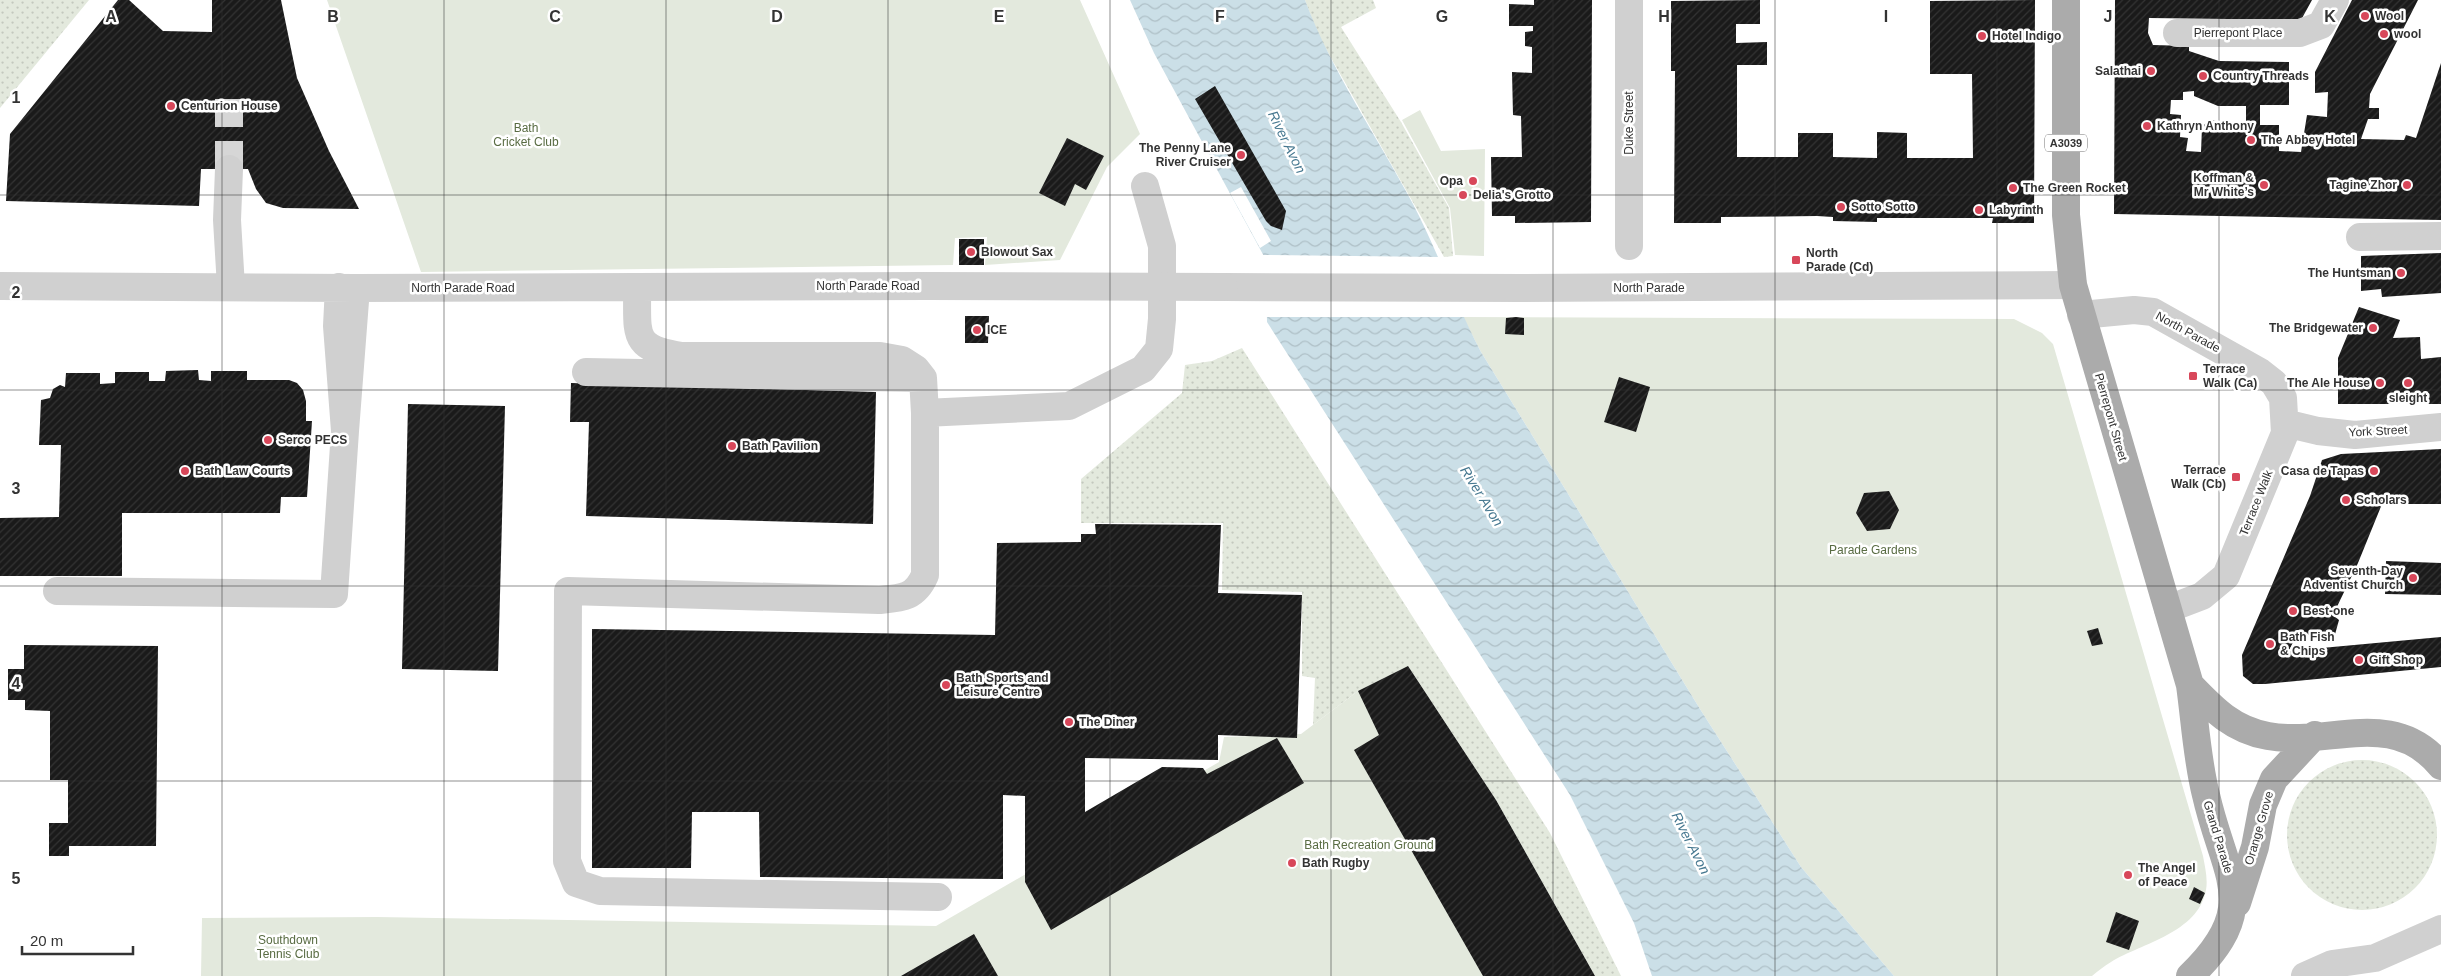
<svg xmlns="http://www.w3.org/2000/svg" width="2441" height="976" viewBox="0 0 2441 976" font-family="Arial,sans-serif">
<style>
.grass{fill:url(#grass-dots)}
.green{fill:#e3e9dd}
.water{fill:url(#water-waves)}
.pier{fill:#fff}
.building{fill:url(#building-hatch);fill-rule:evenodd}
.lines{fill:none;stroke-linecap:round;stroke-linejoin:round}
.minor-tunnel{stroke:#d6d6d6;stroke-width:28;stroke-dasharray:28 14;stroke-linecap:butt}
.minor{stroke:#d0d0d0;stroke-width:28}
.major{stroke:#ababab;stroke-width:28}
.minor-bridge{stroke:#d0d0d0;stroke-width:28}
.grid{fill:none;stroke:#333;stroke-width:1;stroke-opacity:0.55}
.poi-dot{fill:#d8475a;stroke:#fff;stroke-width:2}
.labels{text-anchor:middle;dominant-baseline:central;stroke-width:5;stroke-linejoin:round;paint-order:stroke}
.shield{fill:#fff;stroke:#707070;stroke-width:1}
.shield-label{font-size:11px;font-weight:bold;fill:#333}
.poi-label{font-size:12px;font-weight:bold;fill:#333;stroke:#fff;text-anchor:start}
.street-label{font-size:12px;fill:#333;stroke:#fff}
.park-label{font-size:12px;fill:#596c43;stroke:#fff}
.water-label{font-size:14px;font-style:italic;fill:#467890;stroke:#fff}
.grid-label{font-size:16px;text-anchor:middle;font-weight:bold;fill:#333;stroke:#fff;stroke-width:5;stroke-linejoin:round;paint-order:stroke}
</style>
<defs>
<pattern id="grass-dots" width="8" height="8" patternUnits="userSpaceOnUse" patternTransform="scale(1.25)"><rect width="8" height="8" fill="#e3e9dd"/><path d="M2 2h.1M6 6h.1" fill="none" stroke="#c3c8be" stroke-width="1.8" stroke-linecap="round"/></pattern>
<pattern id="water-waves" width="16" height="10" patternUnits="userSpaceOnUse" patternTransform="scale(1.25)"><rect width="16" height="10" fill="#cbdfe7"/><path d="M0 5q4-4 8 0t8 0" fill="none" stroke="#afc0c7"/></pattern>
<pattern id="building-hatch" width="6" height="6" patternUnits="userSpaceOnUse" patternTransform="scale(1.25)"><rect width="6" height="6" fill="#1a1a1a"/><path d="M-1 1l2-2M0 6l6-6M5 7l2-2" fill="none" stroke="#333"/></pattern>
</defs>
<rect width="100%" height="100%" fill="#fff"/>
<path class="grass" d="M0,0H89L0,108Z
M1305,0H1373L1376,8L1341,27L1401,122L1449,208L1453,256L1444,257L1318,35Z
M1242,348L1550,833L1621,976H1595L1496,800L1408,666L1358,691L1313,725L1315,678L1302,676V592L1222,590L1223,523H1081V479L1182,393L1185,365L1212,361Z
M2287 835a75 75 0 1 1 150 0a75 75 0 1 1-150 0Z"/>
<path class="green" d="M327,0H1080L1140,134L1107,167L1060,260L985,265L987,237L955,238L953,265L421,272Z
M1420,110L1441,151L1485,149L1484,256L1455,255L1450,208L1402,120Z
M1463,317L2014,319L2042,333L2053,344L2203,856C2205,867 2208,879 2206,890C2198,933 2142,943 2111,962C2104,966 2098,971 2092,976H1894L1801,867L1700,709L1481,352Z
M1408,666L1496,800L1595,976H201L202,918L377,917L936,926L1219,762L1224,737L1301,734L1358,691Z"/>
<path class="water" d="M1130,0H1305C1332,72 1377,136 1413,204C1438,252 1456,304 1481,352L1700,709L1801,867L1894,976H1652L1634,923L1570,795L1267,322L1266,260L1154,53Z"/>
<path class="pier" d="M1241,187L1271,241L1260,248L1230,193Z
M1261,255L1439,257L1466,317H1265L1263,260Z"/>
<path class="building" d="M118,0H129L163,31L212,32V0H281L297,78L329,151L359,209L283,208L266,203L256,189L248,169H201L199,206L6,201L10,134Z
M1534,0H1592L1591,222L1515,223V216H1492L1491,157H1522L1521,116L1513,115L1512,72L1532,73V47L1525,46V32L1533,31V26H1509V4L1534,5Z
M1760,0V24H1736V43L1767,42V65H1737V157H1798V133H1833V157L1877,158V132L1907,133V158H1973L1972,74H1930V1L2035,0L2034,223H1992L1993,218H1877V222L1833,221V217L1817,216L1721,217V223H1674L1675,71H1671V1Z
M2115,0H2312L2301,20L2149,18L2148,33L2153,45L2189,46V51L2219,61L2289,62V105H2260V125H2279V151L2301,152L2307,115L2327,117L2328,92L2315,93V72L2352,0H2418L2370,94L2369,108H2379V119H2368L2361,139L2404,140L2406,135L2416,138L2441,63V220L2114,214ZM2194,91V96L2218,106H2246V131H2224L2223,127L2216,121L2209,120L2202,127L2201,152L2186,151L2188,138L2180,137L2181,115L2170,114L2171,100H2183V92Z
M1215,86L1286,211L1282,230L1271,226L1266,221L1195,99Z
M1067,138L1104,156L1086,190L1075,184L1065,206L1039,193Z
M959,239H984V265H959Z
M2441,253V293L2382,297L2381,289L2361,291V256Z
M2359,307L2400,320L2393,338L2420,337L2421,359L2441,357V404H2338V358Z
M965,316H989L988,343H965Z
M1516,317L1524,318V335L1505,334L1506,318Z
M198,370L199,380L211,381V371H247V380H289L297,383L303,390L306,401V421H312L307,497H281L280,513H122V576H0V518L59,517L61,445H39L41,400L50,398L53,389L60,385L65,387L66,373H100V384L115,383V372H149V381H165L166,371Z
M1619,377L1650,387L1636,432L1604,422Z
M571,383L876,392L873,524L586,516L589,422H570Z
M408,404L505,406L498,671L402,669Z
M2441,449V504H2382L2358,563L2333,615L2339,620L2334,638L2324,640L2298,631L2289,651L2441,637V667L2265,684H2253L2243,676L2242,655L2310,496L2322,460L2341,454Z
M1889,491L1899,510L1890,529L1867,531L1856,513L1864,493Z
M1095,524L1221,525L1218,593L1302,595L1297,738L1218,735V760L1085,758V812L1162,767L1203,768L1207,774L1277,738L1304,783L1051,930L1025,882V796L1003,795V879L760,877L759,812H692L691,868H592V629L995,635L997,543L1081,542V534H1096Z
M2386,561L2441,563V595L2385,594Z
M2098,628L2103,644L2092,646L2087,631Z
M24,645L158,646L156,846H69V856H49V823H68V780H50V711L25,710V700H8V669H24Z
M1408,666L1496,800L1595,976H1483L1354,750L1379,735L1358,691Z
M2194,887L2205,893L2200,904L2189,899Z
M2116,912L2139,921L2129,950L2106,942Z
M974,934L998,976H901Z"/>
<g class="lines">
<path class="minor-tunnel" d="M229,169V96"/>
<path class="minor" d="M2177,33H2300L2321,25L2335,0
M229,169L227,220L231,287
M2360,237L2441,236
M1629,246V0
M0,286L356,288L927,286
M339,287L337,326L345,431L356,288
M1224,287L1524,288L2073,285
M637,288C638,334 630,348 682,356H880L902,360L916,369L923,378L925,413V575C915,598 902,598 879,600L568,591L567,861L576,883L600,891L938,897
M2081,315L2134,310L2153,312L2260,372L2274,383L2283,398L2285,433L2226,576L2202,596L2168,609
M586,372L923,378
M925,413L1069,406L1143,369L1159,349L1162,319V246L1145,186
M2285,423L2318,431L2355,435L2441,427
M57,591L334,594L345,431
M2305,976L2332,964L2375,958L2441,929"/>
<path class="major" d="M2066,0V215L2073,285L2190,685C2213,709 2233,730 2268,736C2329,747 2393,707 2441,766
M2237,903L2255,847L2263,805L2274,779L2315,735
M2190,976C2263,906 2224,876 2206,795C2197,760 2195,721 2190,685"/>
<path class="minor-bridge" d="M927,286L1224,287"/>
</g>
<path class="grid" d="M222,0V976M444,0V976M666,0V976M888,0V976M1110,0V976M1331,0V976M1553,0V976M1775,0V976M1997,0V976M2219,0V976M0,195H2441M0,390H2441M0,586H2441M0,781H2441"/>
<g class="poi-dot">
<circle cx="2365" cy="16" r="5"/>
<circle cx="2384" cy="34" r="5"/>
<circle cx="1982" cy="36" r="5"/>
<circle cx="2151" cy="71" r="5"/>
<circle cx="2203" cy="76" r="5"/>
<circle cx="171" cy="106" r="5"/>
<circle cx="2147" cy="126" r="5"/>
<circle cx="2251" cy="140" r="5"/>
<circle cx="1241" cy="155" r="5"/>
<circle cx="1473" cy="181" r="5"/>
<circle cx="2264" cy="185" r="5"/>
<circle cx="2407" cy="185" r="5"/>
<circle cx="2013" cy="188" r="5"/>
<circle cx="1463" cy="195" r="5"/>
<circle cx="1841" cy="207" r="5"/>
<circle cx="1979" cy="210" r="5"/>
<circle cx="971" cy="252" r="5"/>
<rect x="1791" y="255" width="10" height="10" rx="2.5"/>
<circle cx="2401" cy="273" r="5"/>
<circle cx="2373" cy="328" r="5"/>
<circle cx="977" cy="330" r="5"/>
<rect x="2188" y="371" width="10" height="10" rx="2.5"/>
<circle cx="2380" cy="383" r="5"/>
<circle cx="2408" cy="383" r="5"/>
<circle cx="268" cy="440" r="5"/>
<circle cx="732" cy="446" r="5"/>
<circle cx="185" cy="471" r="5"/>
<circle cx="2374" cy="471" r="5"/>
<rect x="2231" y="472" width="10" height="10" rx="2.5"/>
<circle cx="2346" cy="500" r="5"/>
<circle cx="2413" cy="578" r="5"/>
<circle cx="2293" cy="611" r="5"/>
<circle cx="2270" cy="644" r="5"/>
<circle cx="2359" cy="660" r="5"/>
<circle cx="946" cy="685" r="5"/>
<circle cx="1069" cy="722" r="5"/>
<circle cx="1292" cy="863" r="5"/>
<circle cx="2128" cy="875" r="5"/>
</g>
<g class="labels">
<rect class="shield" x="2045" y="134.5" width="42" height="17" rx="4"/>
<g class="shield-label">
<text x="2066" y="143">A3039</text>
</g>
<g class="poi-label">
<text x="2375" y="16">Wool</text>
<text x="2394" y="34">wool</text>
<text x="1992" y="36">Hotel Indigo</text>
<text x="2141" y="71" text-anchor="end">Salathai</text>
<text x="2213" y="76">Country Threads</text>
<text x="181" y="106">Centurion House</text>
<text x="2157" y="126">Kathryn Anthony</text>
<text x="2261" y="140">The Abbey Hotel</text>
<text x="1231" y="148" text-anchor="end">The Penny Lane<tspan x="1231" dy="14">River Cruiser</tspan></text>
<text x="2254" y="178" text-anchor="end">Koffman &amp;<tspan x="2254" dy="14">Mr White’s</tspan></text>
<text x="1463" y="181" text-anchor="end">Opa</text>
<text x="2397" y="185" text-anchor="end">Tagine Zhor</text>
<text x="2023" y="188">The Green Rocket</text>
<text x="1473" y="195">Delia's Grotto</text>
<text x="1851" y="207">Sotto Sotto</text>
<text x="1989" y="210">Labyrinth</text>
<text x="981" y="252">Blowout Sax</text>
<text x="1806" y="253">North<tspan x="1806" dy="14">Parade (Cd)</tspan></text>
<text x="2391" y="273" text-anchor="end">The Huntsman</text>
<text x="2363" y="328" text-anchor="end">The Bridgewater</text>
<text x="987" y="330">ICE</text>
<text x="2203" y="369">Terrace<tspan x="2203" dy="14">Walk (Ca)</tspan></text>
<text x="2370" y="383" text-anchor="end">The Ale House</text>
<text x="2408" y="398" text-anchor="middle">sleight</text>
<text x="278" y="440">Serco PECS</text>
<text x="742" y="446">Bath Pavilion</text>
<text x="2226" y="470" text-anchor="end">Terrace<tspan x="2226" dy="14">Walk (Cb)</tspan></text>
<text x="195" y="471">Bath Law Courts</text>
<text x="2364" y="471" text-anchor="end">Casa de Tapas</text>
<text x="2356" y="500">Scholars</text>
<text x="2403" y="571" text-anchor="end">Seventh-Day<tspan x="2403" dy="14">Adventist Church</tspan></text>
<text x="2303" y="611">Best-one</text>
<text x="2280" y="637">Bath Fish<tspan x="2280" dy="14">&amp; Chips</tspan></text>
<text x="2369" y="660">Gift Shop</text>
<text x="956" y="678">Bath Sports and<tspan x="956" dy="14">Leisure Centre</tspan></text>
<text x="1079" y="722">The Diner</text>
<text x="1302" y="863">Bath Rugby</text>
<text x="2138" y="868">The Angel<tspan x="2138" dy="14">of Peace</tspan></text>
</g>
<g class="street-label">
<text x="2238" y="33">Pierrepont Place</text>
<text transform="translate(1629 123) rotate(-90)">Duke Street</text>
<text x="868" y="286">North Parade Road</text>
<text x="463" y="288">North Parade Road</text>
<text x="1649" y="288">North Parade</text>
<text transform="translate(2188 332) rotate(29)">North Parade</text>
<text transform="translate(2111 417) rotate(74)">Pierrepont Street</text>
<text transform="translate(2378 431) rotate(-3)">York Street</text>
<text transform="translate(2256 503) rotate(-68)">Terrace Walk</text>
<text transform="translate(2259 828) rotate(-74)">Orange Grove</text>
<text transform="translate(2218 837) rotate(73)">Grand Parade</text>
</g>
<g class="park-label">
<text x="526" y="128">Bath<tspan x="526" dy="14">Cricket Club</tspan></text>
<text x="1873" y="550">Parade Gardens</text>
<text x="1369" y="845">Bath Recreation Ground</text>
<text x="288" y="940">Southdown<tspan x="288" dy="14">Tennis Club</tspan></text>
</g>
<g class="water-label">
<text transform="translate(1287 142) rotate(64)">River Avon</text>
<text transform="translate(1482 496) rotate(58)">River Avon</text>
<text transform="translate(1691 843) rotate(63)">River Avon</text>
</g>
</g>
<g class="grid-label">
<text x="111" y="22">A</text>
<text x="333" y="22">B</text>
<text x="555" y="22">C</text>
<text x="777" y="22">D</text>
<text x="999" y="22">E</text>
<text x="1220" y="22">F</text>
<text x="1442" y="22">G</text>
<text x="1664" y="22">H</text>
<text x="1886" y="22">I</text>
<text x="2108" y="22">J</text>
<text x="2330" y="22">K</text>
<text x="16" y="103">1</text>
<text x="16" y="298">2</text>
<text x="16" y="494">3</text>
<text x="16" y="689">4</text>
<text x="16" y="884">5</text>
</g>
<path d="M22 946v8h111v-8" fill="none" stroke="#333333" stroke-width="2.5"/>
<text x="30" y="946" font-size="15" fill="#333333" stroke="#ffffff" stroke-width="4" paint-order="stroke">20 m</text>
</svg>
